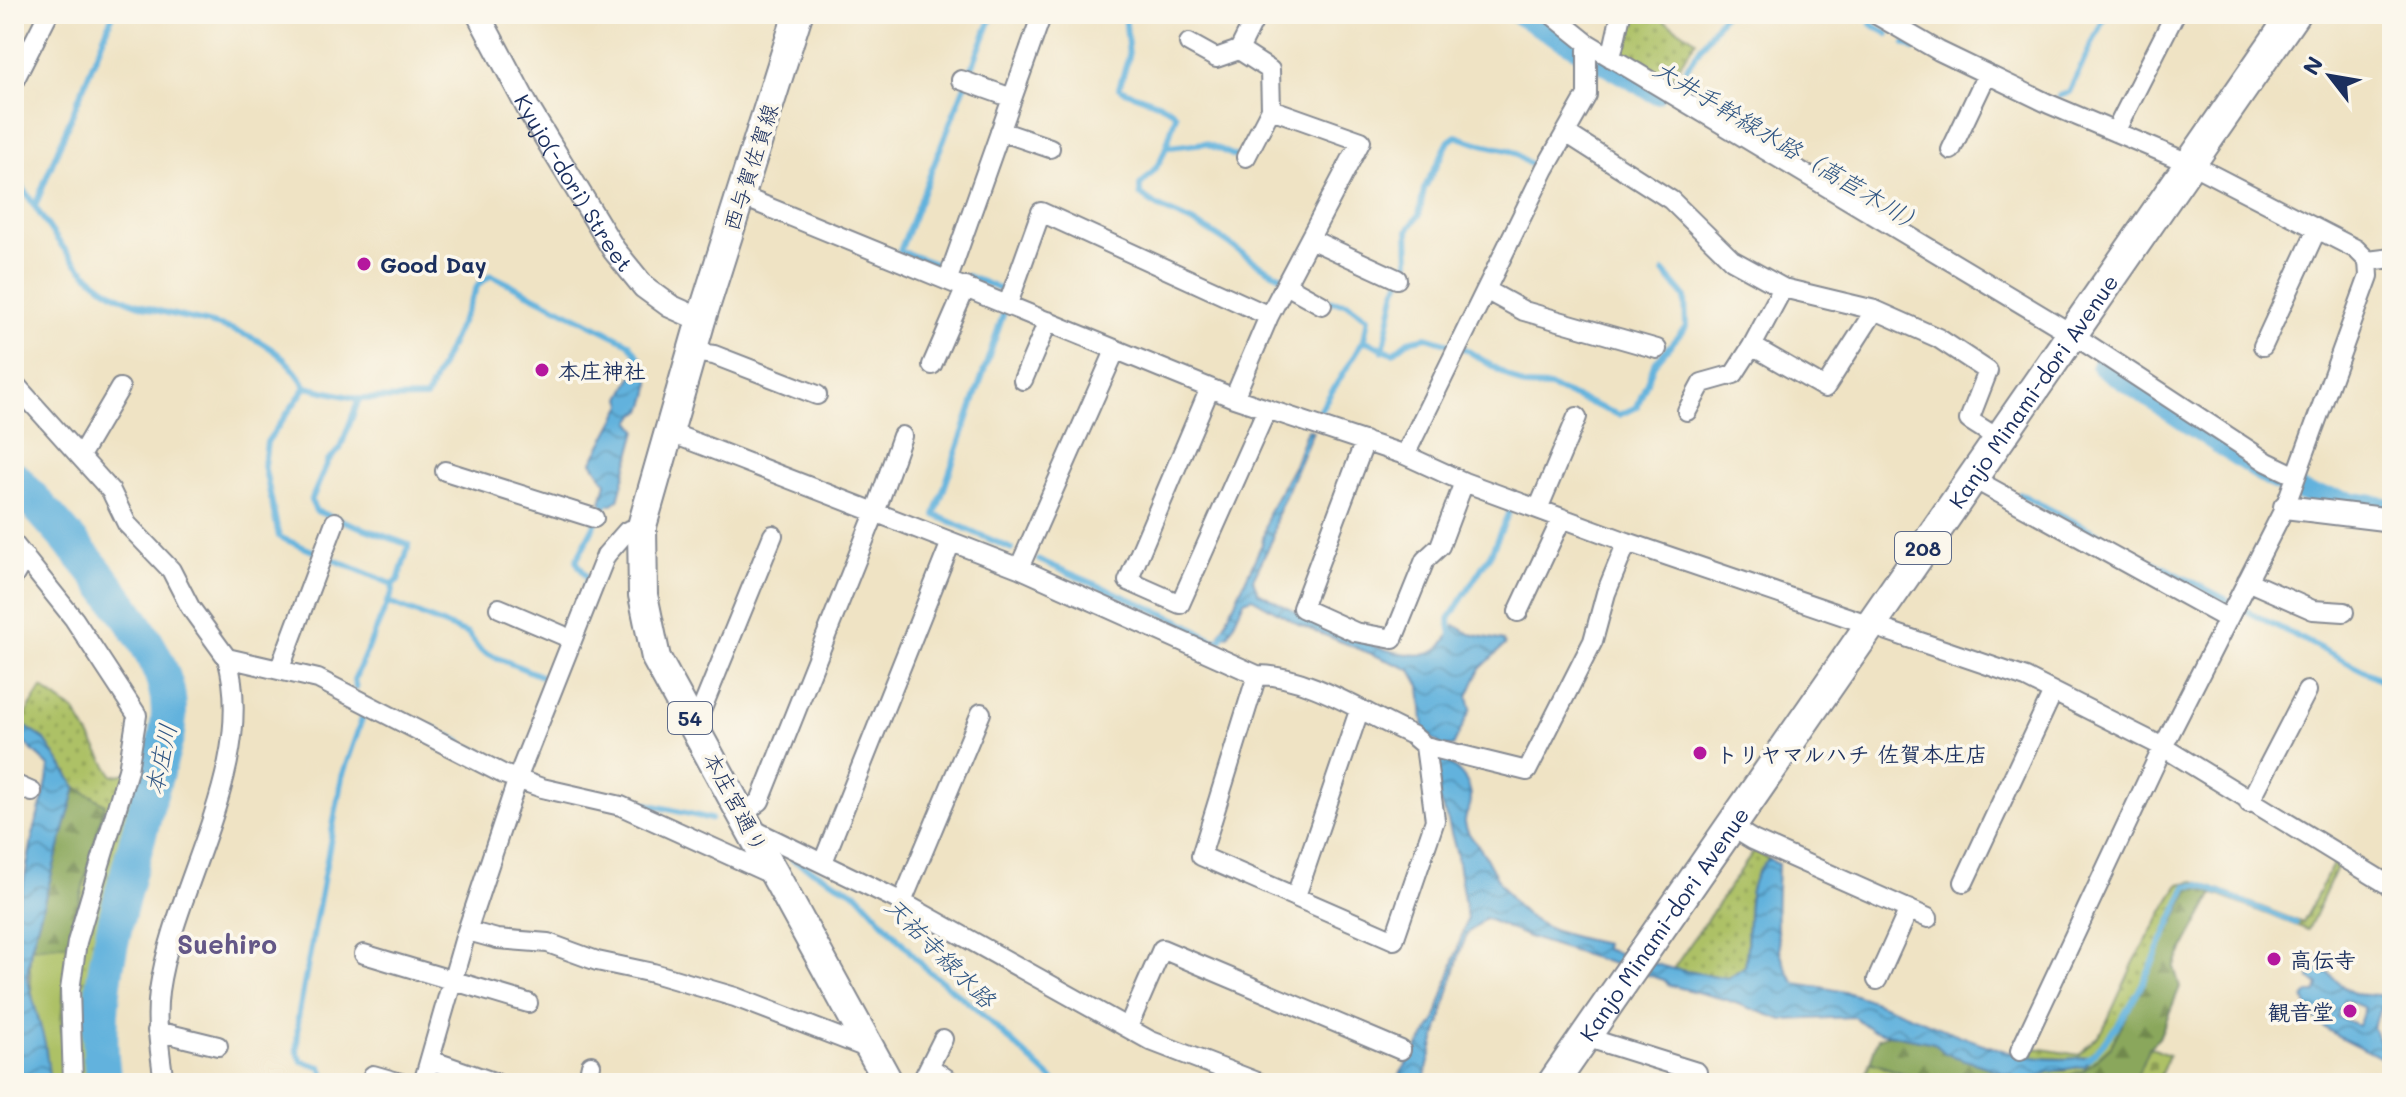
<svg xmlns="http://www.w3.org/2000/svg" width="2406" height="1097" viewBox="0 0 2406 1097" font-family="Mali,'Klee One',sans-serif">
<style>
.grass{fill:url(#grass-dots);stroke:#647862;stroke-width:2}
.forest{fill:url(#forest-firs);stroke:#526b5c;stroke-width:2}
.cemetery{fill:url(#cemetery-stones);stroke:#647862;stroke-width:2}
.green{fill:#adc166;stroke:#647862;stroke-width:2}
.water{fill:url(#water-waves);stroke:#3e709e;stroke-width:2;fill-rule:evenodd}
.lines{fill:none;stroke-linecap:round;stroke-linejoin:round}
.stream{stroke:#62b2dd;stroke-width:6}
.canal{stroke:#62b2dd;stroke-width:20}
.river{stroke:#62b2dd;stroke-width:36}
.minor-casing{stroke:#858991;stroke-width:22}
.tertiary-casing{stroke:#858991;stroke-width:26}
.primary-casing{stroke:#858991;stroke-width:32}
.trunk-casing{stroke:#858991;stroke-width:34}
.minor{stroke:#fff;stroke-width:18}
.tertiary{stroke:#fff;stroke-width:22}
.primary{stroke:#fff;stroke-width:28}
.trunk{stroke:#fff;stroke-width:30}
.poi-dot{fill:#b5179e;stroke:#fbf7ec;stroke-width:3}
.labels{text-anchor:middle;dominant-baseline:central;stroke-width:7;stroke-linejoin:round;paint-order:stroke}
.shield{fill:#fbf7ec;stroke:#5e6b89;stroke-width:2}
.shield-label{font-size:20px;font-weight:bold;fill:#1b2f5e}
.street-label{font-size:22px;fill:#1b2f5e;stroke:#fbf7ec}
.poi-label{font-size:22px;font-weight:bold;fill:#1b2f5e;stroke:#fbf7ec;text-anchor:start}
.water-label{font-size:24px;font-style:italic;fill:#305684;stroke:#fbf7ec}
.quarter-label{font-size:26px;font-weight:bold;fill:#645887;stroke:#fbf7ec}
</style>
<defs>
<pattern id="grass-dots" width="8" height="8" patternUnits="userSpaceOnUse" patternTransform="scale(2)"><rect width="8" height="8" fill="#adc166"/><path d="M2 2h.1M6 6h.1" fill="none" stroke="#8c9d57" stroke-width="1.8" stroke-linecap="round"/></pattern>
<pattern id="forest-firs" width="22" height="20" patternUnits="userSpaceOnUse" patternTransform="scale(2)"><rect width="22" height="20" fill="#8aa75b"/><path d="M5 1l3.5 6h-7zM16 11l3.5 6h-7z" fill="#70884e"/></pattern>
<pattern id="cemetery-stones" width="16" height="16" patternUnits="userSpaceOnUse" patternTransform="scale(2)"><rect width="16" height="16" fill="#adc166"/><path d="M2 7V4a2 2 0 0 1 4 0v3zM10 15v-3a2 2 0 0 1 4 0v3z" fill="#8c9d57"/></pattern>
<pattern id="water-waves" width="16" height="10" patternUnits="userSpaceOnUse" patternTransform="scale(2)"><rect width="16" height="10" fill="#62b2dd"/><path d="M0 5q4-4 8 0t8 0" fill="none" stroke="#5091b6"/></pattern>
</defs>
<rect width="100%" height="100%" fill="#fbf7ec"/>
<filter id="ink" filterUnits="userSpaceOnUse"><feTurbulence type="fractalNoise" baseFrequency=".0125" numOctaves="2"/><feDisplacementMap in="SourceGraphic" scale="16" xChannelSelector="R" yChannelSelector="G"/><feConvolveMatrix kernelMatrix="1 2 1 2 8 2 1 2 1" color-interpolation-filters="sRGB"/></filter>
<filter id="wash" filterUnits="userSpaceOnUse"><feTurbulence type="fractalNoise" baseFrequency=".006" numOctaves="4" result="noise"/><feDisplacementMap in="SourceGraphic" scale="32" xChannelSelector="R" yChannelSelector="G"/><feGaussianBlur stdDeviation="1.8" result="paint"/><feColorMatrix in="noise" values="0 0 0 0 0 0 0 0 0 0 0 0 0 0 0 0 0 1.4 0 .05"/><feComposite in="paint" operator="in"/></filter>
<g filter="url(#wash)">
<rect width="100%" height="100%" fill="#efe3c4"/>
<path class="grass" d="M1628,14H1653L1696,40L1670,80L1624,53L1618,42Z
M42,688L75,712L113,776L142,770C123,855 77,1001 93,1083H66L61,1023L68,944L105,804L76,787L44,739L20,723Z
M1754,851L1769,859C1739,883 1752,931 1745,966L1728,978L1673,969Z
M2334,862L2338,865L2308,930L2202,889L2111,1046L2083,1071L2059,1078L2056,1083H2039L2038,1077L2049,1071H2065L2077,1059L2028,1058L2036,1048L2079,1055L2103,1030L2134,962L2179,884L2195,881L2303,923Z
M1870,1062L1932,1083H1862Z"/>
<path class="forest" d="M76,787L105,804L68,944L31,948Z
M2202,889L2214,893L2174,967L2180,987L2159,1038L2149,1047L2136,1079L2118,1072L2114,1083H2056L2059,1078L2083,1071L2111,1046L2190,890Z
M1889,1034L1935,1043L1945,1053L2013,1076L2018,1083H1932L1870,1062L1878,1038Z"/>
<path class="cemetery" d="M2149,1047L2169,1055L2157,1083H2114L2118,1072L2136,1079Z"/>
<path class="green" d="M68,944L61,1023L66,1083H50C44,1038 25,993 31,948Z"/>
<path class="water" d="M642,358C654,377 651,390 643,411L637,413L631,422L637,430L618,500L611,505L601,502L606,483L592,462L623,405L621,398Z
M1307,429L1313,431L1276,517L1273,538L1253,579L1258,592C1292,610 1402,672 1437,650C1444,645 1450,633 1455,625L1470,634L1503,641L1505,645L1480,669L1468,696L1471,709L1453,746L1445,747V760C1460,771 1475,785 1470,806C1468,812 1464,816 1465,823C1467,836 1478,843 1484,854C1517,919 1534,929 1605,944L1604,949L1673,969L1728,978L1745,966C1752,931 1739,883 1769,859L1778,864C1777,904 1770,950 1795,983C1812,986 1829,988 1844,992C1920,1011 2014,1076 2093,1055L2085,1066L2049,1072L2039,1077V1083H2018L2013,1076L1945,1053L1934,1043L1872,1030L1854,1017L1783,1020L1724,999L1669,985L1664,980L1528,937L1485,918L1468,933L1461,949L1423,1083H1394L1435,1021L1467,919L1457,856L1448,821L1439,801V743L1424,732L1420,686L1411,670L1300,625L1252,598L1244,601L1228,636L1220,634L1262,544L1268,513L1294,465Z
M14,719L44,739L76,787L31,948L27,977L45,1043L50,1083H15L14,1076V910C27,882 28,852 36,823C41,803 48,787 49,766L14,733Z
M2321,968C2335,975 2339,988 2354,993C2365,998 2376,991 2387,998L2372,1027L2380,1043L2392,1044V1065C2366,1045 2313,1036 2304,998L2308,993H2316L2319,985L2310,979L2309,973ZM2344,999L2365,1008L2358,1025L2337,1017Z"/>
<g class="lines">
<path class="stream" d="M1125,14L1129,56L1119,88C1136,98 1164,101 1176,115C1165,146 1167,161 1140,185V194C1161,211 1176,214 1200,226C1230,241 1254,266 1286,278
M1871,24L1888,34
M1905,44L1914,49
M1677,82L1724,14
M2059,96L2069,92L2106,14
M1169,147L1205,143L1237,157
M14,174C43,217 69,270 117,295C183,329 263,313 306,387
M35,206L113,14
M938,265L900,251L993,14
M967,276L1000,289
M1004,312L935,515L1012,549
M1364,340L1393,353L1408,341L1427,337L1465,349L1524,386L1550,387L1619,415L1637,407L1654,364L1686,327L1685,297L1664,272
M1383,351L1396,289L1409,261L1408,230L1419,215L1424,189L1449,141L1456,136C1473,143 1490,146 1508,150C1519,153 1524,164 1536,166L1541,158
M306,387L359,399L426,398L478,285L491,275L629,343L640,359
M306,387L267,442L264,465L279,537L392,584L393,591L354,680L356,688
M359,399L340,449L328,461L311,501L316,511L409,545L398,581L392,584
M1314,420L1364,340L1368,318L1347,303L1327,301
M2020,494L2229,601
M1039,560L1183,622L1213,640L1221,639L1225,629
M585,586L588,579L576,561L606,503
M387,602L468,634L481,651L550,680L552,675
M2241,608L2392,685
M1451,636L1449,619L1491,553L1509,512
M431,727L438,730
M449,736L460,742
M472,748L508,766
M621,798L711,819
M793,860L858,894L924,967L975,1008L1056,1083
M2088,1059C2136,1015 2160,944 2187,886L2200,885L2296,923
M321,1083L324,1075L321,1067L301,1061L297,1051L298,1018L342,777L366,707"/>
<path class="canal" d="M1517,14L1656,94
M2101,366L2268,477L2308,494L2392,508"/>
<path class="river" d="M14,479C57,526 149,625 165,684C177,725 159,758 149,796C126,888 88,987 104,1083"/>
</g>
</g>
<g filter="url(#ink)">
<g class="lines">
<defs>
<path id="minor" d="M1551,14L1587,43L2072,334L2267,462L2296,476
M1875,14L1939,51L2049,104L2191,164L2356,249L2368,261L2369,276L2285,507L2163,747L2020,1051
M1189,43L1216,58L1239,50
M1611,58L1621,14
M961,80L1012,98
M14,81L48,14
M1000,131L1050,148
M2115,132L2175,14
M1566,133L1671,200L1732,260L1783,288L1875,310L1938,338L1988,371L1969,420L1999,439
M1951,150L1987,74
M1246,157L1271,109
M741,196L1234,398L1405,455L1464,482L1627,542L2026,678L2163,747L2392,887
M1310,239L1397,279
M2368,261L2392,258
M948,279L1042,14
M1286,285L1322,305
M1783,288L1752,346L1825,388L1875,310
M1486,290L1524,311L1657,349
M1008,304L1041,212L1269,316
M2263,346L2317,229
M693,352L714,355L817,395
M932,365L966,287
M1023,380L1048,321
M14,383L111,491L127,524L171,570L190,607L227,658L318,679L503,774L542,788L621,806L773,875
M1210,388L1128,581L1180,604L1267,409
M1234,398L1269,316L1361,141L1271,109L1270,70L1239,50L1257,14
M1687,411L1702,383L1734,374L1752,346
M671,433L1019,568L1257,675C1310,675 1364,714 1412,735L1425,746L1435,820L1394,940L1201,856L1257,675
M1365,441L1302,608L1355,632L1393,639L1425,560L1440,546L1464,482
M1405,455L1545,169L1587,95V43
M80,456L120,388
M445,471L594,518
M1972,478L2228,619
M1538,509L1577,417
M14,544L74,619L137,715L128,770L77,942L70,990L73,1083
M1019,568L1115,351
M14,576L25,557
M2247,581L2313,610L2344,612
M499,608L562,635
M1518,612L1562,518
M280,668L335,522
M692,723L701,711L773,535
M1425,746L1527,771L1593,641L1606,593L1627,542
M14,784L32,792
M2249,803L2307,691
M743,814L760,801L875,513L902,436
M1730,826L1753,840L1928,918
M752,829L902,902L1151,1041L1260,1083
M823,862L951,542
M1964,882L2053,692
M1296,896L1359,711
M902,902L981,713
M468,931L497,939L548,943L597,961L653,973L735,997L872,1050
M364,954L528,1003
M1877,980L1909,909
M1128,1027L1162,949L1401,1050
M157,1031L218,1046
M1585,1037L1697,1072L1694,1083
M430,1060L496,1083
M931,1068L953,1083
M373,1075L401,1083
M164,1083C160,1052 155,1022 159,991C174,885 258,765 227,658
M423,1083L465,937L521,769L606,555L627,531L642,526
M587,1083L591,1065
M921,1083L943,1039"/>
<g id="tertiary">
<path id="s1" d="M478,14L529,110L614,250L644,287L670,306L701,320"/>
<path d="M2285,507L2392,520"/>
</g>
<path id="primary" d="M798,14L701,320L642,526L643,595L656,658L889,1083"/>
<g id="trunk">
<path id="s2" d="M1553,1083L2294,14"/>
</g>
</defs>
<use href="#minor" class="minor-casing"/>
<use href="#tertiary" class="tertiary-casing"/>
<use href="#primary" class="primary-casing"/>
<use href="#trunk" class="trunk-casing"/>
<use href="#minor" class="minor"/>
<use href="#tertiary" class="tertiary"/>
<use href="#primary" class="primary"/>
<use href="#trunk" class="trunk"/>
</g>
</g>
<g class="poi-dot">
<circle cx="364" cy="264" r="8"/>
<circle cx="542" cy="370" r="8"/>
<circle cx="1700" cy="753" r="8"/>
<circle cx="2274" cy="959" r="8"/>
<circle cx="2350" cy="1011" r="8"/>
</g>
<g class="labels">
<g class="shield">
<rect x="1895" y="532" width="56" height="32" rx="6"/>
<rect x="668" y="702" width="44" height="32" rx="6"/>
</g>
<g class="shield-label">
<text x="1923" y="548">208</text>
<text x="690" y="718">54</text>
</g>
<g class="street-label">
<text transform="translate(750 167) rotate(-72)">西与賀佐賀線</text>
<text stroke="none"><textPath href="#s1" startOffset="194">Kyujo(-dori) Street</textPath></text>
<text stroke="none"><textPath href="#s2" startOffset="842">Kanjo Minami-dori Avenue</textPath></text>
<text transform="translate(736 802) rotate(62)">本庄宮通り</text>
<text stroke="none"><textPath href="#s2" startOffset="194">Kanjo Minami-dori Avenue</textPath></text>
</g>
<g class="poi-label">
<text x="380" y="264">Good Day</text>
<text x="558" y="370">本庄神社</text>
<text x="1716" y="753">トリヤマルハチ 佐賀本庄店</text>
<text x="2290" y="959">高伝寺</text>
<text x="2334" y="1011" text-anchor="end">観音堂</text>
</g>
<g class="water-label">
<text transform="translate(1790 146) rotate(31)">大井手幹線水路（萵苣木川）</text>
<text transform="translate(160 759) rotate(-78)">本庄川</text>
<text transform="translate(941 952) rotate(45)">天祐寺線水路</text>
</g>
<g class="quarter-label">
<text x="227" y="944">Suehiro</text>
</g>
</g>
<rect width="2406" height="1097" fill="none" stroke="#fbf7ec" stroke-width="48"/>
<g transform="translate(2330 76) rotate(301)" stroke="#fbf7ec" stroke-width="6" paint-order="stroke">
<path d="M0-6L14 30L0 20L-14 30Z" fill="#1b2f5e"/>
<text y="-12" font-size="22" font-weight="bold" text-anchor="middle" fill="#1b2f5e">N</text>
</g>
</svg>
